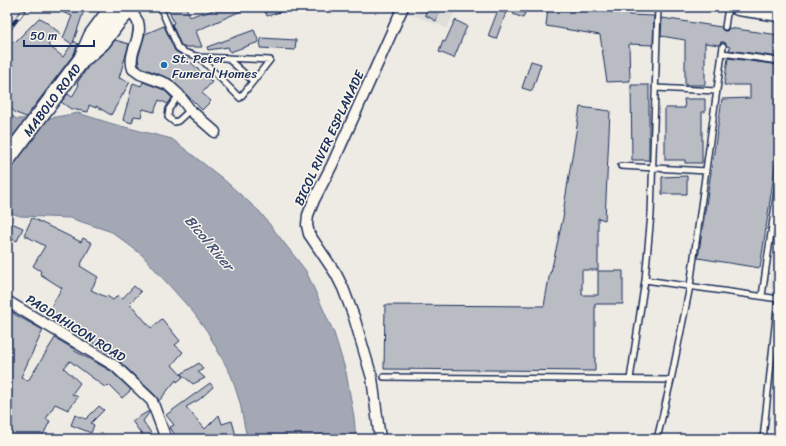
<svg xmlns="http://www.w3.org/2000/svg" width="786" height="446" viewBox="0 0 786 446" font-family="Sriracha,sans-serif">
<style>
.built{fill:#deddda}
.water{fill:#a3a8b4;stroke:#6d7892}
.building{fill:#b9bcc3;stroke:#1b2f5e}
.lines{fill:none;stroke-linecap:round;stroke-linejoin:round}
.service-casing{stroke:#1b2f5e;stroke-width:8}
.minor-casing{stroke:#1b2f5e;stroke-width:13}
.trunk-casing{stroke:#1b2f5e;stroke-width:19}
.service{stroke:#fbf7ec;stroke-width:5}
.minor{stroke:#fbf7ec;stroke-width:10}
.trunk{stroke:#fbf7ec;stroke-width:16}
.rail-casing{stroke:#1b2f5e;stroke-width:4.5}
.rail{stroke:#fbf7ec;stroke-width:3;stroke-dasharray:9;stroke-linecap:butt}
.poi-dot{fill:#1f6fb2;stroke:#fbf7ec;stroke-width:1.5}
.labels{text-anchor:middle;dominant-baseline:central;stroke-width:3;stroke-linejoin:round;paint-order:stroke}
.poi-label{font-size:13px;fill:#1b2f5e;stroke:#fbf7ec;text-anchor:start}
.street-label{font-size:13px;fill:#1b2f5e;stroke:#fbf7ec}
.water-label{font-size:14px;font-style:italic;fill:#445378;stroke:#fbf7ec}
</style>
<rect width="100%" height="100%" fill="#eeebe4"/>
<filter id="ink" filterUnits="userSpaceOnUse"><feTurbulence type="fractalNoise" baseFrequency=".025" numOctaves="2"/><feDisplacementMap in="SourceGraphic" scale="8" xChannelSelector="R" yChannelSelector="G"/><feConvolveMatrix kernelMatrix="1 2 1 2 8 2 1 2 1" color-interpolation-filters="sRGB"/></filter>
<g filter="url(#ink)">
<path class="built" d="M410,7H457L447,28L407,13Z
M779,227V290L770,288Z"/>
<path class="water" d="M7,112L17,119L50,118L78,113L113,124L172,139L222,178L260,212L306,271L334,333L346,372L354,417L356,439H247L240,403L231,375L207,331L193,312L142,255L112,232L70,218L20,216L7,212Z"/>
<path class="building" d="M49,7H85L73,43L74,41L78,44L74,54L26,117L16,113L7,105V50L13,41L15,42L39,18L42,19L60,33L48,45L63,57L72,44L63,38L72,16Z
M167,7H186L190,17L203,12V14L220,7H250L196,31L202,47H184L181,45L172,24L174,23Z
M263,7H290V9L267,16Z
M428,7H442L436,21L425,15Z
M516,7H527L523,18L513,14Z
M548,7H612L628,10L629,15L654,16L653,45L629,44L630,81L607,82L600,35L546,26Z
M498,10L506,13L496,39L488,36Z
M662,18L721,27L724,31H727L729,28L779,35V57L729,50L730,47L727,46L724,42H721L719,45L705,43V85H685V40L661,36Z
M455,20L467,26L454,58L439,52L443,41L445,42Z
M164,26L175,51L184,56L212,82L202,93L211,101L202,110L171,79L143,68L139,65L138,58L145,34Z
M254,30L259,42L230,52L228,47L208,50L207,47Z
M261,38L296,40L295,50L260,48Z
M115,40L129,44L119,78L130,82L111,115L96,106V108L89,105L88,112L71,109L61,102L68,94L72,97L79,85L77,83L90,64L108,49Z
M728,58L779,65V140L760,268L698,258L722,99L750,98V85H724Z
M531,61L541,64L532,91L522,88Z
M143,82L164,90L172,98L168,104L159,100L154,112L143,109L141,117L134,116L132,123L123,120L133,83L141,86Z
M631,85H649V160H632Z
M684,99H705V112H702V163H685V160H665V108H685Z
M580,107L610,111L605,220L598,218V270H582V295H598V271H623V304H595V371L384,369L385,305L544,306L550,272H551L564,213H563Z
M687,176V194H662V177Z
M32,218L81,242L83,238L92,243L80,266L98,277L91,290L106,297L107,296L113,300L118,295L122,299L134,286L141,292L129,304L133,307L151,328L162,319L180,341L175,345L183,352L172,365L183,377L177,382L176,380L159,401L156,396L118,360L119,358L100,348L70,326L69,327L47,313L62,288L40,274L41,271L33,266L45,246L24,235Z
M7,221L23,228L17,241L7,237Z
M7,309L14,313V314L43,330L21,377L28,381L55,338L74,349L73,350L111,371L131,390L122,398L109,385L106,388L70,361L64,368L80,383L72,394L78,397L68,410L55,404L46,419L50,421L41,439H7Z
M199,363L203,369L198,372L205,378L193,384L181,374Z
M210,383L213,387L200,399L186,407L205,429L219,415L222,424L232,421L237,439H177L170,427L174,425L166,415Z
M99,406L104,410L91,423L94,425L91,433L71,425L75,415L86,419Z
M149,411V413L143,421L155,439H145L132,421Z"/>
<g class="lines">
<defs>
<path id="service" d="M160,7L178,48L184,52L199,57L270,60L240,98L199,57
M725,27L728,7
M722,53L779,61
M227,58L253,81
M655,88L717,91
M179,95L169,109L168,117L174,122L178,121L190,110
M621,166L706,171
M645,280L779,299
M762,296L779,177
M384,377L671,380
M630,379L645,280L651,214L658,7
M657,439L671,380L690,286L723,46
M763,439L778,298"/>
<path id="minor" d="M129,9C132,13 136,18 138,22C143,38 127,53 133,69L140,74L167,84L179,95L190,110L215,132
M7,301L115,366L152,401L166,439
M380,439L372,378L354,317L343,288L336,274L309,234L307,225L308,215L314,200L332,165L403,7"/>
<path id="trunk" d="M738,7L779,13
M86,56L102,42L116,23L131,7
M7,159L82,59L92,36L106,17L117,7"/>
</defs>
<use href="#service" class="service-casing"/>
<use href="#minor" class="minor-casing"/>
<use href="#trunk" class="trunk-casing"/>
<use href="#service" class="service"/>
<use href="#minor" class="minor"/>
<use href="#trunk" class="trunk"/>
<defs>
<path id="rail" d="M7,32L26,7"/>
</defs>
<use href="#rail" class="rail-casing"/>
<use href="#rail" class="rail"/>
</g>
</g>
<circle class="poi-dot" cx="164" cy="65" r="4"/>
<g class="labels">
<g class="poi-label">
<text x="172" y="58">St. Peter<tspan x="172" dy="15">Funeral Homes</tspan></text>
</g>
<g class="street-label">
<text transform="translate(52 100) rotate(-53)">MABOLO ROAD</text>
<text transform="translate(329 138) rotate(-65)">BICOL RIVER ESPLANADE</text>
<text transform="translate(76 328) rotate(32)">PAGDAHICON ROAD</text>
</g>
<g class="water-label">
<text transform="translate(209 243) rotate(50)">Bicol River</text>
</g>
</g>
<rect width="786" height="446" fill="none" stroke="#fbf7ec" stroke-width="24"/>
<rect x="12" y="12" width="762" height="422" fill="none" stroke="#1b2f5e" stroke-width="1.5" filter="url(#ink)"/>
<path d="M24 40v6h70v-6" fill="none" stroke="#1b2f5e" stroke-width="2"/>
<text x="30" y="40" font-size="12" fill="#1b2f5e" stroke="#fbf7ec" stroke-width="3" paint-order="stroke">50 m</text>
</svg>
